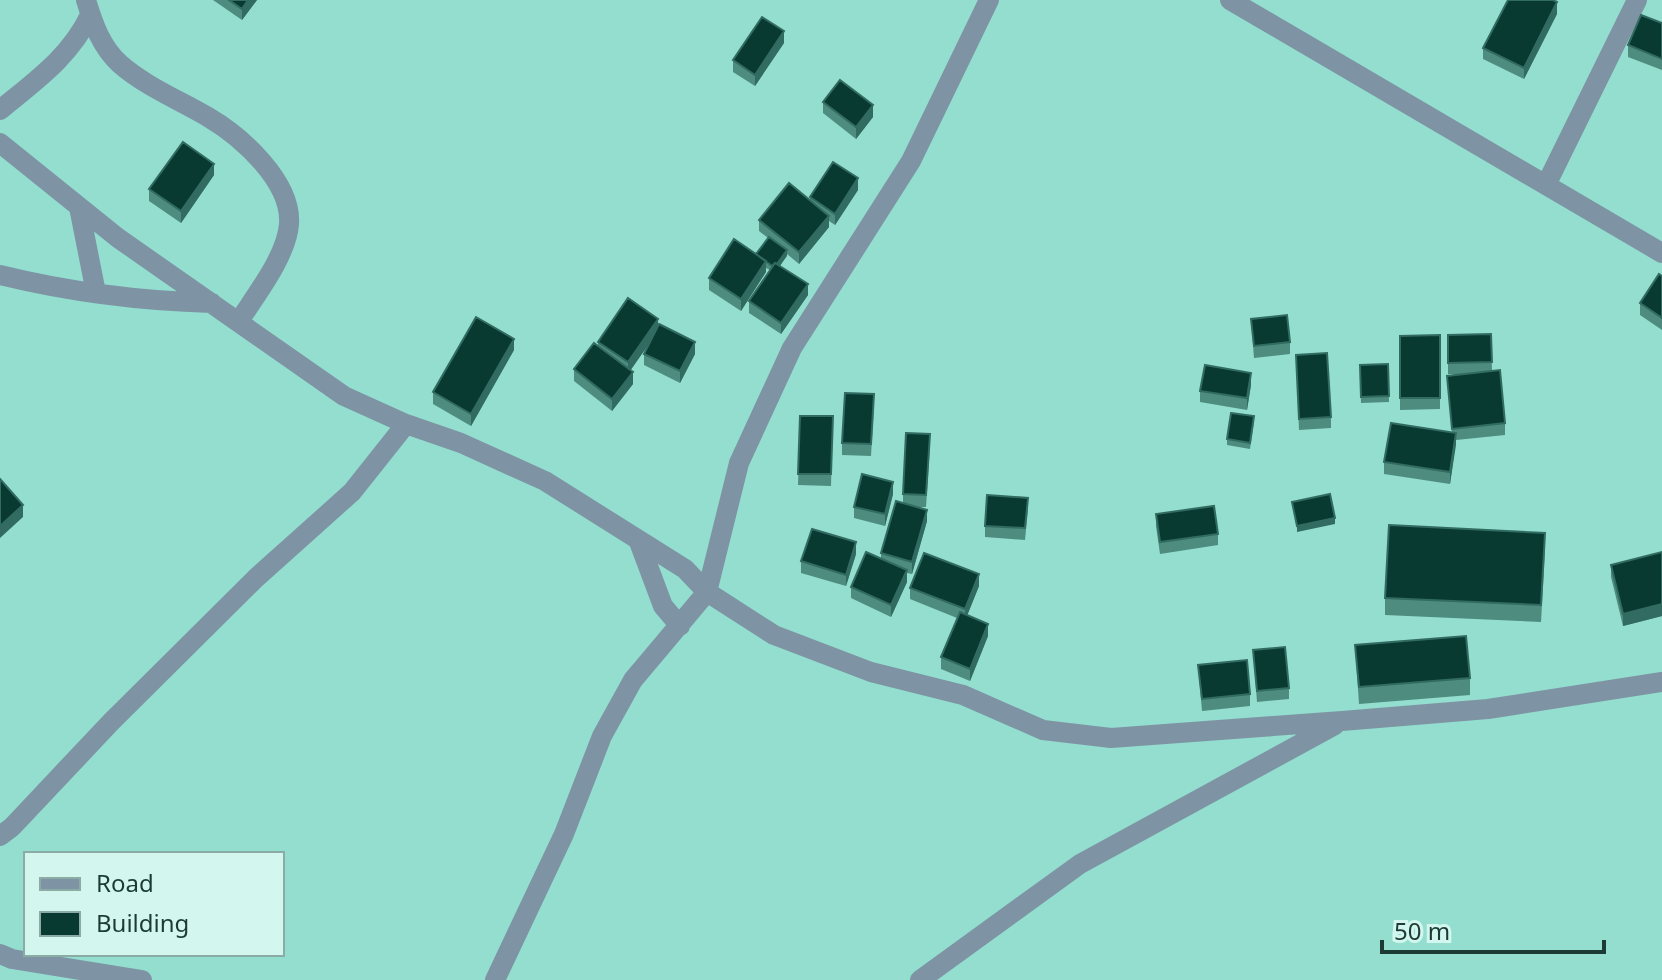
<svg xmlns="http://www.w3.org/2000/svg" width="1662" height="980" viewBox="0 0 1662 980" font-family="'Noto Sans',sans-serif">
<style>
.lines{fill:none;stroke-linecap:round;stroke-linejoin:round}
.street{stroke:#7e94a4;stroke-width:20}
.wall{fill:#4e8c80}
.shaded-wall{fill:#326b61}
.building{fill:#083a32;stroke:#326b61;stroke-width:2}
</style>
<rect width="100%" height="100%" fill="#93decf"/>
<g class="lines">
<path class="street" d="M86,0C93,23 101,47 120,64C145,86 179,100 208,117C242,137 292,182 289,224C287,255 256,295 239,321
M1230,0L1662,253
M0,110C35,81 70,57 90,15
M0,143L118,238L344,396L406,424L461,443L545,481L685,569L707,592L774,635L871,672L963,695L1043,730L1111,738L1342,721L1488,709L1662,682
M1546,185L1637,0
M79,207L96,293
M0,275C69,292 141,301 212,303
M639,542L663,606L680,626
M0,836L12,827L111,722L256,578L352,492L406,424
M0,954L12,959L142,980
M495,980L564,834L602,736L633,680L707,592L739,463L792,348L911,161L989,0
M920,980L1080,864L1335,725"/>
</g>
<path class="wall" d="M213,0H257L242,20Z
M1557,14L1524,79L1483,59V48Z
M1662,23V70L1628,57V45Z
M784,43L755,86L733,72V60Z
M823,102L873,117L856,139L823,113Z
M214,175L181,223L149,201V189Z
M858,190L835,225L829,221V227L799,264L787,254L780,266L808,295L781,334L749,313V301L770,270L766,268V272L741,311L709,290V278L756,254L768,238L759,231V220L810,200V197Z
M1662,276V330L1640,315V303Z
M1251,319L1290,342V354L1254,358Z
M658,325L695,354L680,383L644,365V354L648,344L630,370L633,384L612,411L574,381V369L598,346V342Z
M1491,334L1492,371L1505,423V435L1456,440L1450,484L1384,474V462L1452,432L1447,376L1461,374H1448V335Z
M1440,335V409L1400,410V336Z
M514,350L471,426L433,404V392Z
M1296,355L1331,417V428L1299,430Z
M1388,364L1389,402L1361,403L1360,365Z
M1251,385L1247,410L1200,402V391Z
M874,406L871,456L842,455V443Z
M800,416H833L831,486L798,485Z
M1254,422L1250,449L1227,445V439Z
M930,446L926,507H916L927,521L912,574L907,573V582L891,617L851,598V587L881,558V553L903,503V494Z
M893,494L885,526L854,518V507Z
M1028,509L1025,540L985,537V526Z
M1156,514L1218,534V545L1160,554L1156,526Z
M1545,550L1541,622L1385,615V598Z
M1662,552V616L1623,626L1611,577V565Z
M856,554L846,586L801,573V561Z
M979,586L967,615L988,636L970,681L941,669V657L957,618L910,599V588Z
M1355,645L1470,678V695L1359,704Z
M1253,650L1289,688V699L1257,702Z
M1198,665L1250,694V706L1202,711Z"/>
<path class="shaded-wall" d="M248,0H257L242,20V9Z
M1557,2V14L1524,79V68Z
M784,31V43L755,86V75Z
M873,105V117L856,139V127Z
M214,164V175L181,223V211Z
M858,178V190L835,225V214Z
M829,216V227L799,264V252Z
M787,250V256L774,274V268Z
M766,261V272L741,311V299Z
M808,284V295L781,334V323Z
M658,319V331L628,374V362Z
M514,339V350L471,426V414Z
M695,342V354L680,383V371Z
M633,372V384L612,411V399Z
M1251,373V385L1247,410V398Z
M1456,433V445L1450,484V472Z
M893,482V494L885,526V514Z
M23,505V517L0,538V526Z
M927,510V521L912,574V562Z
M1335,518V524L1297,532V526Z
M856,542V554L846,586V575Z
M907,570V582L891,617V605Z
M979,574V586L965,621V609Z
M1662,604V616L1623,626V614Z
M988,624V636L970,681V669Z"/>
<path class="building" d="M229,0H248L242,9Z
M1508,0H1553L1557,2L1524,68L1483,48Z
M1641,15L1662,23V59L1628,45Z
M762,17L784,31L755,75L733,60Z
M840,80L873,105L856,127L823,102Z
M183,142L214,164L181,211L149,189Z
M833,162L858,178L835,214L810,197Z
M789,183L829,216L799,252L759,220Z
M769,237L787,250L777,264L775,263L772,266L756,254Z
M734,239L766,261L741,299L709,278Z
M775,263L808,284L781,323L749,301Z
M1659,274L1662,276V318L1640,303Z
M628,298L658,319L628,362L598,342Z
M1287,315L1290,342L1254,346L1251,319Z
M476,317L514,339L471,414L433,392Z
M659,324L695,342L680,371L644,354Z
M1491,334L1492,362L1448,363V335Z
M1440,335V398H1400V336Z
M594,343L633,372L612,399L574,369Z
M1327,353L1331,417L1299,419L1296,355Z
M1388,364L1389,396L1361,397L1360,365Z
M1205,365L1251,373L1247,398L1200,391Z
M1500,370L1505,423L1452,429L1447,376Z
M845,393L874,394L871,444L842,443Z
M1231,413L1254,416L1250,443L1227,439Z
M800,416H833L831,474H798Z
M1391,423L1456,433L1450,472L1384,462Z
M906,433L930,434L926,495L903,494Z
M862,474L893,482L885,514L854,507Z
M0,479L23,505L0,526Z
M1330,494L1335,518L1297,526L1292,502Z
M987,495L1028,498L1025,528L985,526Z
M896,501L927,510L912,562L881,553Z
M1214,506L1218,534L1160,542L1156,514Z
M1389,525L1545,533L1541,605L1385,598Z
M812,529L856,542L846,575L801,561Z
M866,552L907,570L891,605L851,587Z
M1662,552V604L1623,614L1611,565Z
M924,553L979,574L965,609L910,588Z
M960,612L988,624L970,669L941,657Z
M1466,636L1470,678L1359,687L1355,645Z
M1285,647L1289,688L1257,691L1253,650Z
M1247,660L1250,694L1202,699L1198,665Z"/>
<rect x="24" y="852" width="260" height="104" fill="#d3f7ef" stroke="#8aaca5" stroke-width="2"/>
<rect x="40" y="878" width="40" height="12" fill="#7e94a4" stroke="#8aaca5" stroke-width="2"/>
<text x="96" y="892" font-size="24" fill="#1c3b35">Road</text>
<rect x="40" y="912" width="40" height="24" fill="#083a32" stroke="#8aaca5" stroke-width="2"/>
<text x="96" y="932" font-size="24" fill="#1c3b35">Building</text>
<path d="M1382 940v12h222v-12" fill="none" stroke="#1c3b35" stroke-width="4"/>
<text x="1394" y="940" font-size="24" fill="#1c3b35" stroke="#d3f7ef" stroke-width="6" paint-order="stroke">50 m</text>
</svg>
